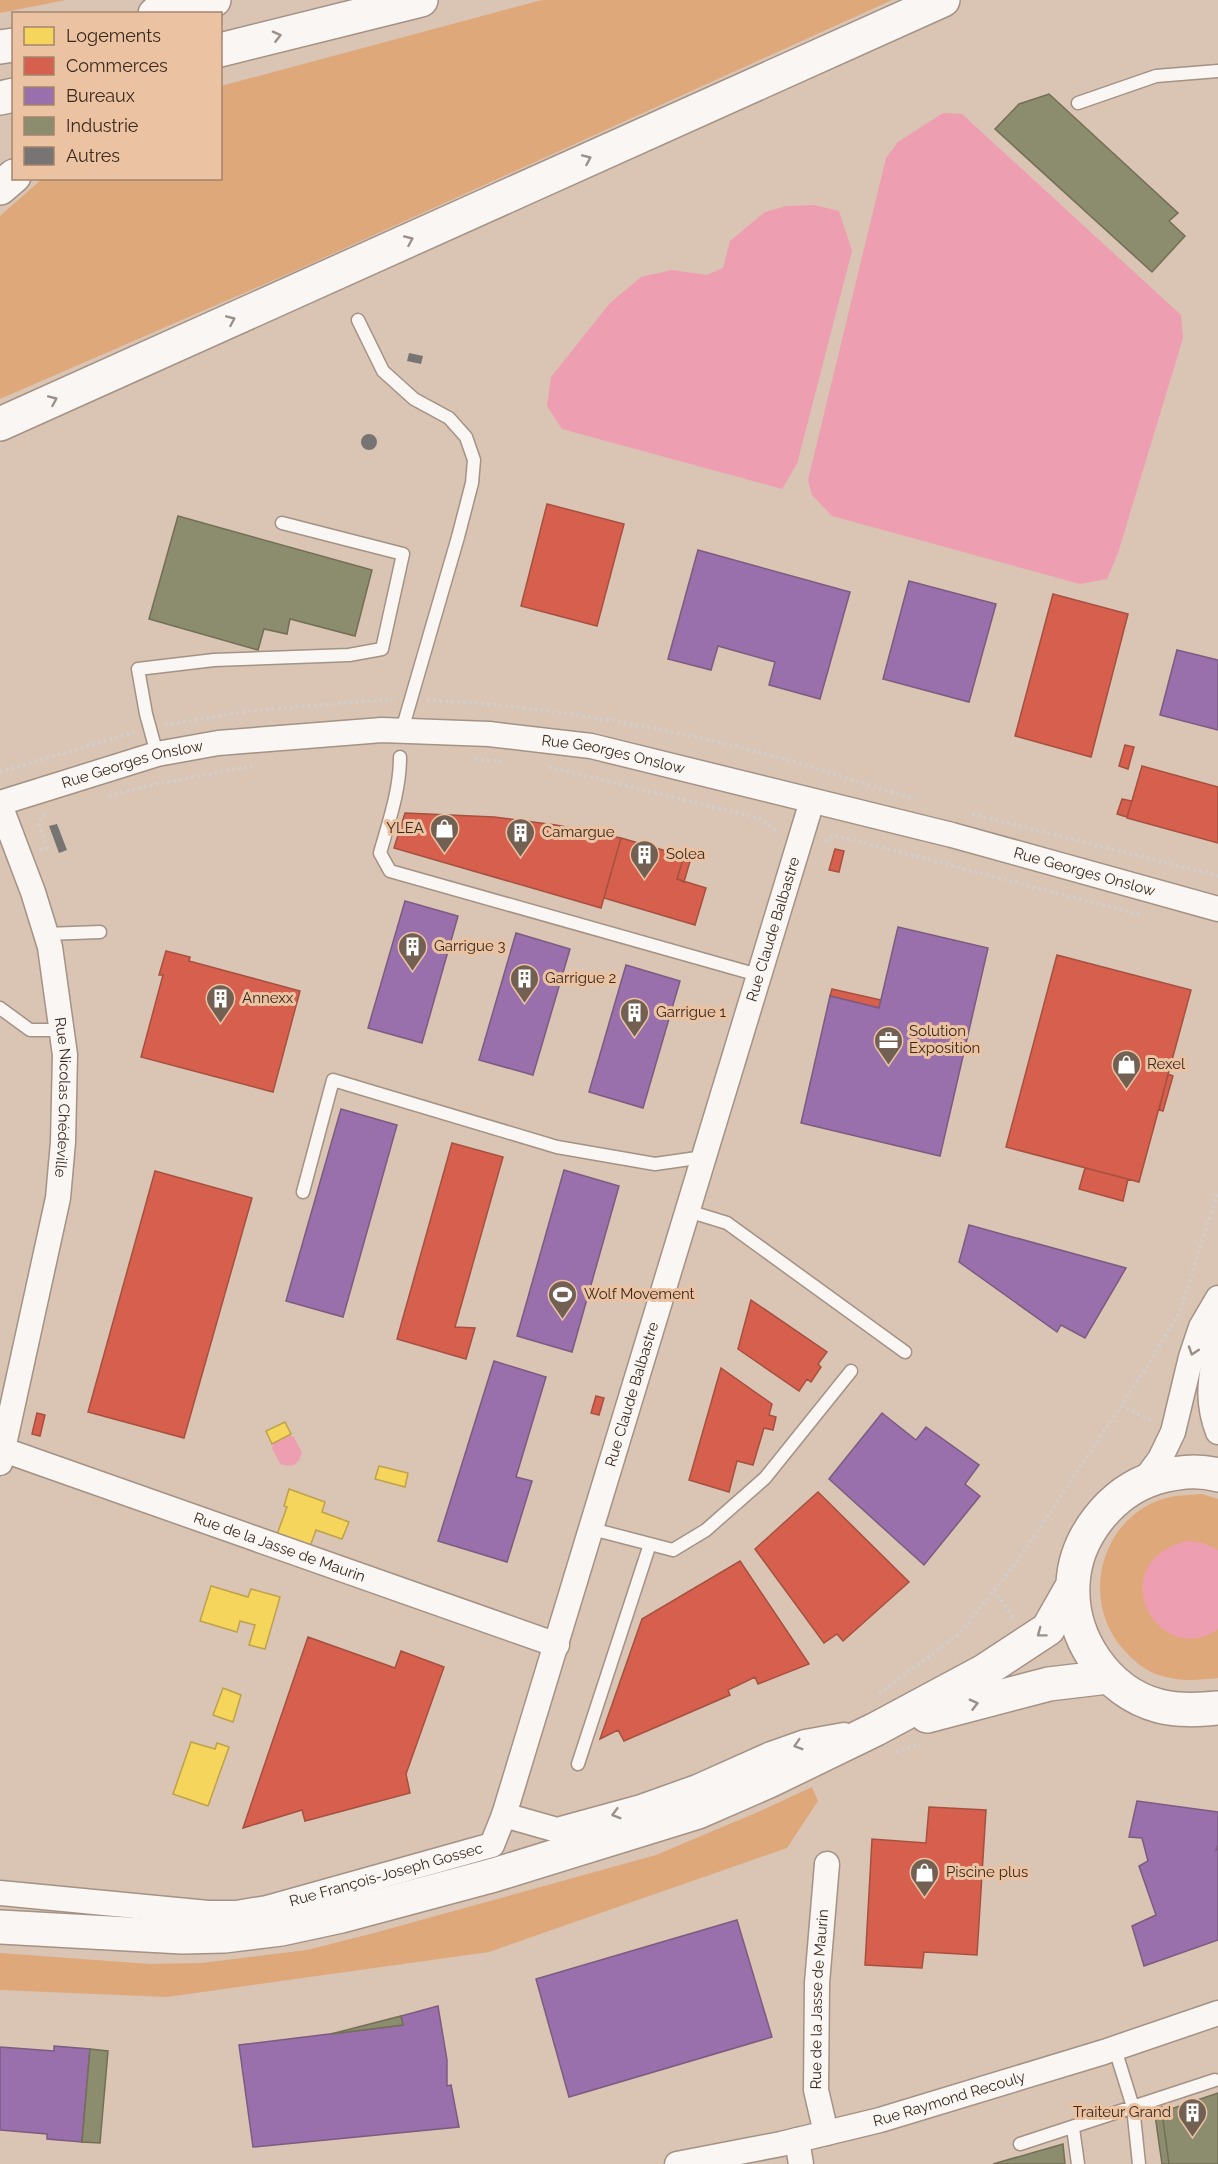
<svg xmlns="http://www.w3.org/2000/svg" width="1218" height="2164" viewBox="0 0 1218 2164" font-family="Raleway,sans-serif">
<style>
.green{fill:#dea87b}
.water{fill:#ee9eb1}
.homes{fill:#f6d55c;stroke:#bea249;stroke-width:1.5}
.shops{fill:#d6604d;stroke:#a7503f;stroke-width:1.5}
.offices{fill:#9970ab;stroke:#7c5b81;stroke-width:1.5}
.industry{fill:#8c8c6e;stroke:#736f56;stroke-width:1.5}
.building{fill:#777573}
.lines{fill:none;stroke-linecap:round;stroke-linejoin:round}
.lane-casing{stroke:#a49285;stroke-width:15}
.street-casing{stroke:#a49285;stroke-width:27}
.primary-casing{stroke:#a49285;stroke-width:36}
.highway-casing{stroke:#a49285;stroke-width:36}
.path{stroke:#d3ccc7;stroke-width:4;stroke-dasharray:3 3;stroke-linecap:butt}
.lane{stroke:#f9f6f4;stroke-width:12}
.street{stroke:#f9f6f4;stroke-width:24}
.primary{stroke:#f9f6f4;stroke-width:33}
.highway{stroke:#f9f6f4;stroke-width:33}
.oneway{stroke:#9a9089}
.labels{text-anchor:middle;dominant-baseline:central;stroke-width:6;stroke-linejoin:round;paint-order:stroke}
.street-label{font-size:15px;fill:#3a2a1e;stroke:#ebc2a2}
.poi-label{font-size:15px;fill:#3a2a1e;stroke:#ebc2a2;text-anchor:start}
</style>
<rect width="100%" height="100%" fill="#dac4b3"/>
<path class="green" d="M0,0H66L0,13Z
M542,0H892L299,269L0,399V216L42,179L220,178L221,86Z
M1202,1494L1218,1499V1678C1198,1680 1179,1682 1159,1675C1145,1671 1133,1660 1123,1649C1078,1598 1102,1513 1170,1497C1180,1495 1192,1495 1202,1494Z
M812,1787L818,1801L787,1848L489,1952L167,1997L0,1990V1953L150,1964L201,1963L307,1950L374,1933L656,1855L758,1812Z"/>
<path class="water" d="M943,113L962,114L1181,315L1183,338L1118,553L1107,579L1080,584L832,516L812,495L808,480L886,158L898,142Z
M814,205L839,211L852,251L797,464L782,489L562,429L547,406L551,377L610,303L641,277L672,270L707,275L723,268L730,241L765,212L786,206Z
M289,1435L294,1437L302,1453C297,1467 293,1467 280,1464L272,1448L274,1443Z
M1187,1541L1203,1543L1218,1550V1629C1158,1671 1100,1563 1187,1541Z"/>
<path class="homes" d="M285,1422L291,1434L272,1444L266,1431Z
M379,1466L408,1473L405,1487L375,1479Z
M289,1489L325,1502L322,1512L349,1522L342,1539L316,1530L308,1552L275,1540L287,1507L284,1506Z
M211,1586L248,1597L251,1589L280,1597L265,1649L249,1645L255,1625L240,1621L237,1632L200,1621Z
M223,1688L241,1695L233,1722L213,1715Z
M191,1742L215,1749L217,1743L229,1747L208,1806L173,1794Z"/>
<path class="shops" d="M547,504L624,524L597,626L521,606Z
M1053,594L1128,614L1091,757L1015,736Z
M1125,745L1134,747L1128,769L1119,766Z
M1142,766L1218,787V843L1127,818Z
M1122,799L1132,801L1127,817L1117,814Z
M405,813L494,817L556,825L621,838L601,908L394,848Z
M621,838L684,856L677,879L706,888L695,925L604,898Z
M835,849L844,851L839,872L829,870Z
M684,856L691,858L684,882L677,879Z
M166,951L190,957L189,961L300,991L273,1092L141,1057L163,975H159Z
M1057,955L1191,990L1139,1182L1006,1147Z
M832,989L881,1000L879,1008L830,996Z
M1168,1074L1173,1076L1163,1111L1159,1110Z
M452,1143L503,1157L455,1327L475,1328L466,1359L397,1339Z
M1085,1168L1128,1179L1123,1201L1079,1189Z
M155,1171L252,1198L184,1438L88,1412Z
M751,1300L827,1352L818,1364L821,1367L811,1382L807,1379L799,1391L738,1349Z
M721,1368L772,1404L769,1415L776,1417L773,1430L764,1428L753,1465L737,1461L729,1492L689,1480Z
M596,1396L604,1398L599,1415L591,1413Z
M37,1413L45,1415L40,1436L32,1434Z
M818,1492L909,1582L843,1641L837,1634L824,1643L755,1549Z
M740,1561L809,1664L758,1684L755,1677L728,1690L730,1695L624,1741L618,1730L600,1739L642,1619Z
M308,1637L395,1668L401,1651L444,1667L406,1774L410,1793L305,1821L302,1810L243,1828Z
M929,1807L986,1810L977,1955L924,1952L922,1968L865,1965L872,1839L926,1843Z"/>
<path class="offices" d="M698,550L850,592L820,699L769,685L775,662L718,646L711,670L668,659Z
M909,581L996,604L969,702L883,679Z
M1177,650L1218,660V730L1160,715Z
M405,901L458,916L422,1043L368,1028Z
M898,927L988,948L940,1156L801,1123L830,996L879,1008Z
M516,933L570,949L533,1075L479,1060Z
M626,965L680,981L643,1108L589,1092Z
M341,1109L397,1125L343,1317L286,1301Z
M564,1170L619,1186L572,1352L517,1336Z
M969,1225L1126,1268L1085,1338L1061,1325L1057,1332L959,1262Z
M494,1361L546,1377L516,1477L532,1481L507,1562L438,1541Z
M882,1413L916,1440L926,1427L979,1465L965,1484L980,1496L924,1565L829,1479Z
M1137,1801L1218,1812V1845L1216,1850L1218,1849V1940L1144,1966L1132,1926L1156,1915L1139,1866L1148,1861L1142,1838L1129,1837Z
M737,1920L772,2037L569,2097L536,1979Z
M438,2006L447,2060V2086L451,2085L459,2127L253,2147L239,2045L403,2025L401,2016Z
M54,2046L90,2049L82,2142L47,2139V2134L0,2130V2047L54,2051Z"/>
<path class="industry" d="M1049,94L1178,213L1169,221L1185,236L1152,272L995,129L1019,104Z
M178,516L372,570L355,636L290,619L287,634L264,629L258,650L149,619Z
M401,2016L403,2025L331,2034Z
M90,2049L108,2051L100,2143L82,2142Z
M1218,2093V2164H1169L1162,2112Z
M1162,2107V2112L1169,2164H1162L1154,2108Z
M1063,2144L1065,2164H993Z"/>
<path class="building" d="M409,353L423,356L421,364L407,361Z
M361 442a8 8 0 1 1 16 0a8 8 0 1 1-16 0Z
M57,824L67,850L59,853L49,826Z"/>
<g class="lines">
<defs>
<path id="lane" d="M1078,103L1156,76L1218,71
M358,320L383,371L414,399L449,418L466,437L474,460L472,483L458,537L402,730
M157,754L146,714L138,669L214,660L349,655L382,649L403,554L282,523
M400,757C400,790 389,821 380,853L390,871L758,975
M46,934L100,932
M0,1008L30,1030H62
M303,1192L333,1080L557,1147L655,1164L704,1157
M688,1211L727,1223L905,1352
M592,1529L673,1550L706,1530L765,1478L851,1371
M578,1764L650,1544
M1115,2049L1133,2107L1139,2164
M1073,2128L1078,2164
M1020,2144L1215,2080"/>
<g id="street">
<path id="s1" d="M0,803L157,754L218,743L382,730L489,734L591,746L952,835L1218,909"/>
<path id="s2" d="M0,805L33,892L50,947L65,1055L63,1142L58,1198L0,1463"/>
<path d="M1218,1324C1216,1365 1202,1390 1218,1432"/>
<path id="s3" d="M4,1450L557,1645"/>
<path d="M1143,1482L1160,1459L1173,1432L1191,1357L1201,1327L1218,1298"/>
<path d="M504,1815L557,1830L641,1807L697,1787L771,1754L805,1742L844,1735"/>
<path id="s4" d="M0,1893L208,1913H236L267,1908L492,1845L504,1815L812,801"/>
<path id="s5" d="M826,2133L816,2090L817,1983L827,1864"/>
<path d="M797,2140L801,2164"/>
<path id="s6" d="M677,2164L781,2144L880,2120L1104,2052L1218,2013"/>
</g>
<path id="primary" d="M1218,1475C1197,1469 1176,1472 1155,1478C1111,1492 1075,1537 1073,1584C1070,1637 1106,1692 1159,1706C1179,1711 1198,1710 1218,1708
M927,1716L1049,1684L1108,1677
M0,1927L182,1937L224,1936L281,1929L341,1916L494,1875L698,1812L769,1781L876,1729L984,1671L1048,1629L1073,1585"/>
<path id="highway" d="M155,14L214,0
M0,47L14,45
M220,50L421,0
M0,98L14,95
M0,188L14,176
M0,424L943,0"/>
</defs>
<use href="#lane" class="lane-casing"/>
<use href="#street" class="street-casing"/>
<use href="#primary" class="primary-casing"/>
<use href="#highway" class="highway-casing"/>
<path class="path" d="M427,700C547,706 666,727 781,758C826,771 870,786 915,799
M165,725L248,711L393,699
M475,759L506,762
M549,767L759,818L777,831L776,834
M0,772L135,732
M109,796L147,786L252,766
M972,814L1218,876
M825,841L834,835L1141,915
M40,850L47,848L39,824L41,816L45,815
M1121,1406L1153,1421
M994,1590L1014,1619
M879,1694L959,1634L1017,1562L1143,1373L1180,1312L1218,1191
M896,1752L920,1744"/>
<use href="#lane" class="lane"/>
<use href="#street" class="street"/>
<use href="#primary" class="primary"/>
<use href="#highway" class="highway"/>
</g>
<defs><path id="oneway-chevron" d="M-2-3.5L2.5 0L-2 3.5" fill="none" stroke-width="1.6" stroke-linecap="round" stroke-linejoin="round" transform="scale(1.5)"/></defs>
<g class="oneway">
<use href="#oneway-chevron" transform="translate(277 36) rotate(-14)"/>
<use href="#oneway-chevron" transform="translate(587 159) rotate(-24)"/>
<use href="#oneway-chevron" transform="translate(409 240) rotate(-24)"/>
<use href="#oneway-chevron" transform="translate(231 320) rotate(-24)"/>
<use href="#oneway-chevron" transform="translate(53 400) rotate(-24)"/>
<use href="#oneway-chevron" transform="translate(1193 1351) rotate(108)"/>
<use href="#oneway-chevron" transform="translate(1041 1633) rotate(143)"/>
<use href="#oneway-chevron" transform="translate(974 1704) rotate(-15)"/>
<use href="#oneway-chevron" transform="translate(798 1745) rotate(163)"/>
<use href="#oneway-chevron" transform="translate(616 1814) rotate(164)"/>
</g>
<defs>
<symbol id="shop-pin" viewBox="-11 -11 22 30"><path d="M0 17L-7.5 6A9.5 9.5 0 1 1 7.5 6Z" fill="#726052" stroke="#ebc2a2"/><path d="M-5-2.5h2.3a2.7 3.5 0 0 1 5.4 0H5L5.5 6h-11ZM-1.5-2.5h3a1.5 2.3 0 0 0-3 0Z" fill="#fff"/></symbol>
<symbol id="building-pin" viewBox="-11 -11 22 30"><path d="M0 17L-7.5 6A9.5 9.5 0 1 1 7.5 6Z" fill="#726052" stroke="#ebc2a2"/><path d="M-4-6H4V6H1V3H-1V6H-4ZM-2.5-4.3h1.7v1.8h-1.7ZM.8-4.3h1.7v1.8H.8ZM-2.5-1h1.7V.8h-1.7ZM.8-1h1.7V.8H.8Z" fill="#fff"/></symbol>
<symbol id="office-pin" viewBox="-11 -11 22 30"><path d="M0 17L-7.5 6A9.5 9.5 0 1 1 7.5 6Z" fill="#726052" stroke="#ebc2a2"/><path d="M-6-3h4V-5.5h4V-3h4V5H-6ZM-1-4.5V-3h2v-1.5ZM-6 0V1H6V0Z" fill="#fff"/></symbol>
<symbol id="stadium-pin" viewBox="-11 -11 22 30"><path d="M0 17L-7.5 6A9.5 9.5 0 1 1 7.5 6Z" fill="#726052" stroke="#ebc2a2"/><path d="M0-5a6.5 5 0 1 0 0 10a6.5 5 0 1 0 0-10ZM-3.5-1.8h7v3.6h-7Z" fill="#fff"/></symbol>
</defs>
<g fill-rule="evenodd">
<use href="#shop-pin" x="428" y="812" width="33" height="45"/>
<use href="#building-pin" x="504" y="816" width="33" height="45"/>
<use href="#building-pin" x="628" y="838" width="33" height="45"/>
<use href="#building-pin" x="396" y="930" width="33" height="45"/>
<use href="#building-pin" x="508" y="962" width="33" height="45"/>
<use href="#building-pin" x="204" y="982" width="33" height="45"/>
<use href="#building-pin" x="618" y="996" width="33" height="45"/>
<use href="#office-pin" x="872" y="1024" width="33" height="45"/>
<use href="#shop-pin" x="1110" y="1048" width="33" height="45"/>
<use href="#stadium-pin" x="546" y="1278" width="33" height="45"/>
<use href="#shop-pin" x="908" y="1856" width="33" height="45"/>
<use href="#building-pin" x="1176" y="2096" width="33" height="45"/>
</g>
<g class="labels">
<g class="street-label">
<text stroke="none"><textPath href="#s1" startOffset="624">Rue Georges Onslow</textPath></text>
<text stroke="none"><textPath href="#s1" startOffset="138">Rue Georges Onslow</textPath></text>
<text stroke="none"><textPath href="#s1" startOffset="1110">Rue Georges Onslow</textPath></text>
<text stroke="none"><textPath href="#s4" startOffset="1460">Rue Claude Balbastre</textPath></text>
<text stroke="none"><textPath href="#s2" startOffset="302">Rue Nicolas Chédeville</textPath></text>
<text stroke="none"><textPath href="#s4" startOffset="974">Rue Claude Balbastre</textPath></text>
<text stroke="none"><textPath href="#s3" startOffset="292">Rue de la Jasse de Maurin</textPath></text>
<text stroke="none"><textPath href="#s4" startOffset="392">Rue François-Joseph Gossec</textPath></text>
<text stroke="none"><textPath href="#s5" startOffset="135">Rue de la Jasse de Maurin</textPath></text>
<text stroke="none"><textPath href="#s6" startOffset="280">Rue Raymond Recouly</textPath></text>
</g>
<g class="poi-label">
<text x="424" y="828" text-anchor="end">YLEA</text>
<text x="542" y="832">Camargue</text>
<text x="666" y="854">Solea</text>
<text x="434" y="946">Garrigue 3</text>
<text x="545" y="978">Garrigue 2</text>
<text x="242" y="998">Annexx</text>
<text x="656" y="1012">Garrigue 1</text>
<text x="909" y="1031">Solution<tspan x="909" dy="17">Exposition</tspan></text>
<text x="1147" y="1064">Rexel</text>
<text x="584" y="1294">Wolf Movement</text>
<text x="946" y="1872">Piscine plus</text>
<text x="1171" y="2112" text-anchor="end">Traiteur Grand</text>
</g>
</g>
<rect x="12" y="12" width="210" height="168" fill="#ebc2a2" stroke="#a4856d" stroke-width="1.5"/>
<rect x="24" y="27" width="30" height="18" fill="#f6d55c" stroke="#a4856d" stroke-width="1.5"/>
<text x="66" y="42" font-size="18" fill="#3a2a1e">Logements</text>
<rect x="24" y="57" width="30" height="18" fill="#d6604d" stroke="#a4856d" stroke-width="1.5"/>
<text x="66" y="72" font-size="18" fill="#3a2a1e">Commerces</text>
<rect x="24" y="87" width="30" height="18" fill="#9970ab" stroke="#a4856d" stroke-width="1.5"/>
<text x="66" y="102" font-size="18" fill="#3a2a1e">Bureaux</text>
<rect x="24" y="117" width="30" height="18" fill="#8c8c6e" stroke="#a4856d" stroke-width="1.5"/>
<text x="66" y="132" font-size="18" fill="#3a2a1e">Industrie</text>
<rect x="24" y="147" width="30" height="18" fill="#777573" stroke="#a4856d" stroke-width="1.5"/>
<text x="66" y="162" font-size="18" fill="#3a2a1e">Autres</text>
</svg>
